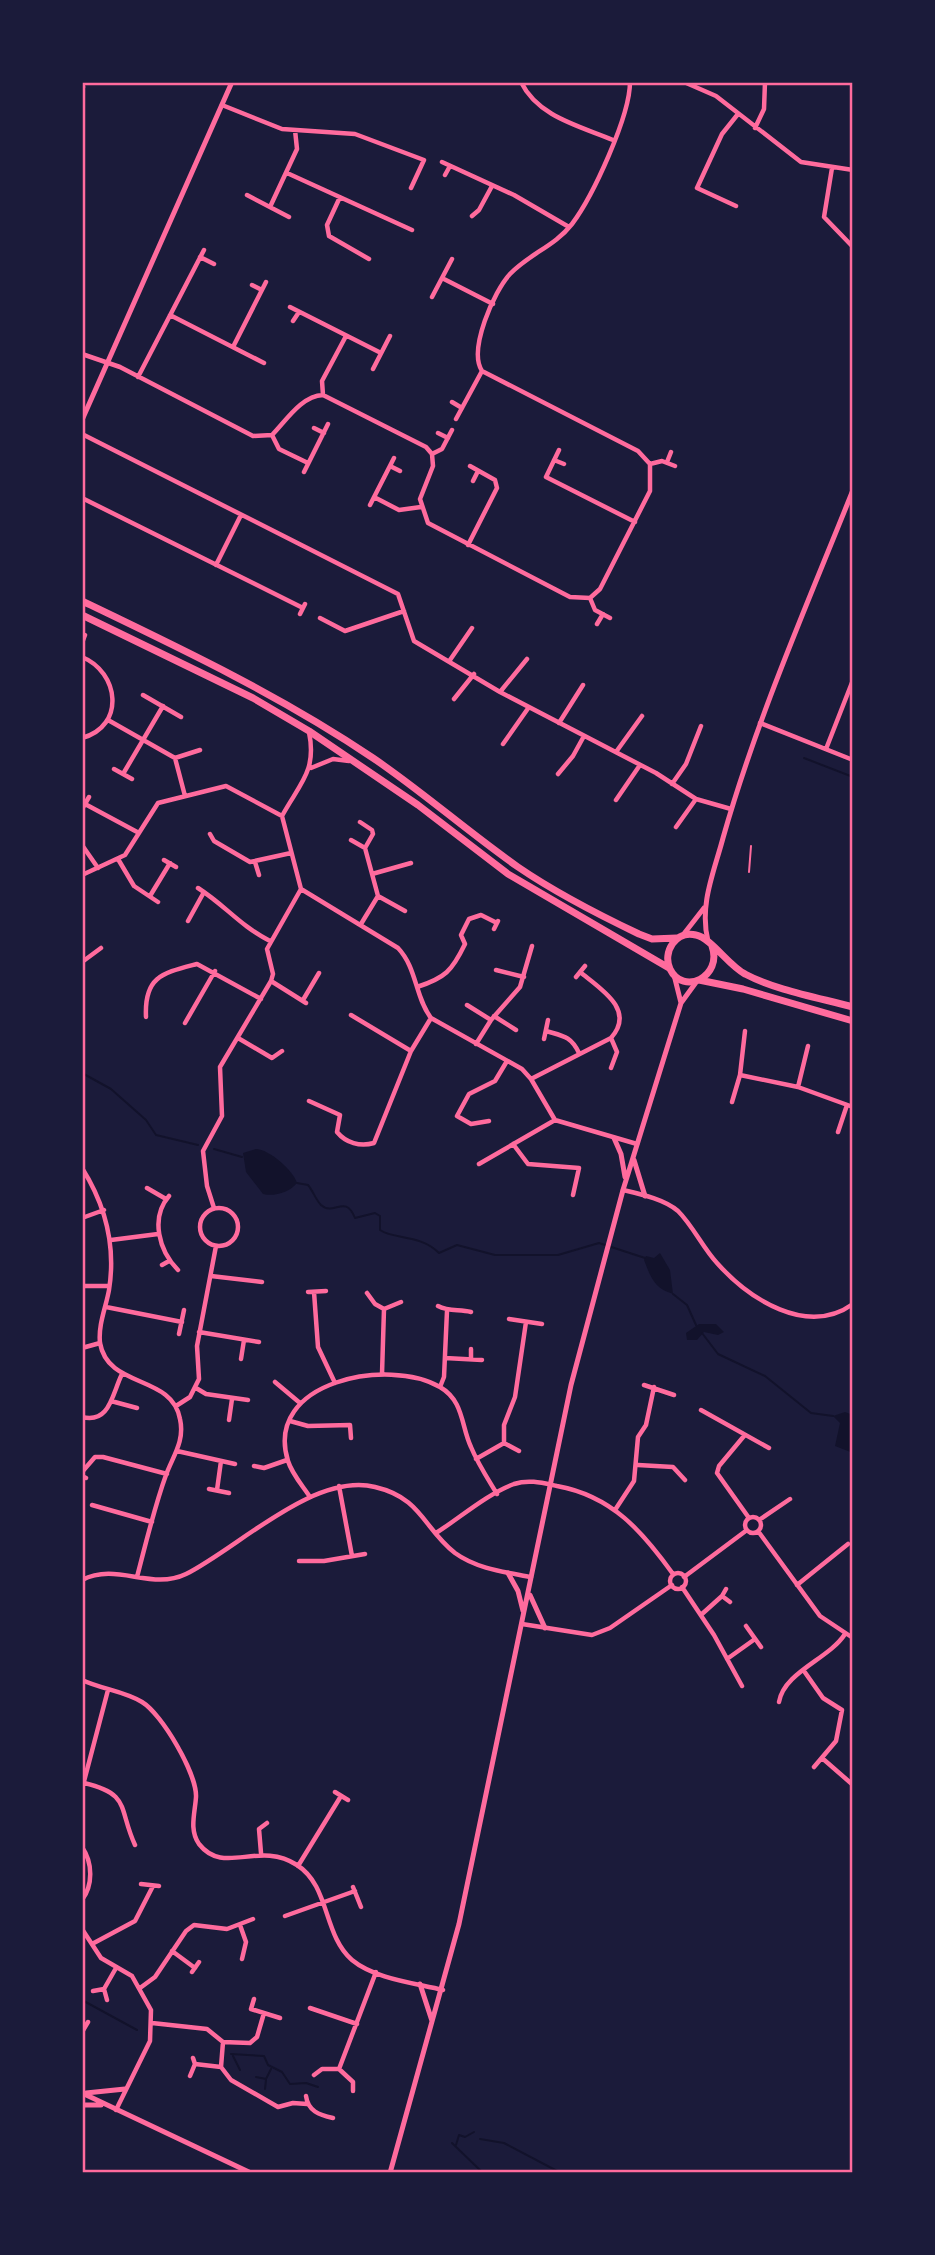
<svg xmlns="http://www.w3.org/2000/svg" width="935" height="2255" viewBox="0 0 935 2255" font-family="'Libre Baskerville',serif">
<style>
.water{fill:#12122b}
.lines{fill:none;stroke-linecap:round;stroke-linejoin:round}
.stream{stroke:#12122b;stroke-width:2}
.service{stroke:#ff6b9d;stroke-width:2}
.minor{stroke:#ff6b9d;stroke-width:4.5}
.tertiary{stroke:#ff6b9d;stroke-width:5}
.trunk{stroke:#ff6b9d;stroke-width:7}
.neatline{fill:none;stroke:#ff6b9d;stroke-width:2.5}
</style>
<rect width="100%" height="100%" fill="#1b1b3a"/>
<path class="water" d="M256,1149C269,1149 294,1171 297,1183C290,1192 274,1197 263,1194L246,1172L243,1153Z
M660,1253L670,1270L673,1294C654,1288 651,1278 644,1260L646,1256L654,1258Z
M699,1324H716L724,1332L718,1335L704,1332L697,1340H687L686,1333Z
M845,1412L853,1415V1453L835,1446L840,1423L833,1416Z"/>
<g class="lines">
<path class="stream" d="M804,758L853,777
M82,1073L111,1089L146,1120L156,1135L198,1145
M214,1149L242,1157
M297,1183L308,1185C313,1191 316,1200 321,1205C334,1217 345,1193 355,1218L375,1213L380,1216V1230C395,1240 420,1234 439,1253L457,1245L495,1255H558L599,1243L645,1258
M673,1294L687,1305L696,1325
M702,1333L718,1354L765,1376L811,1413L833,1416
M82,2000L137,2030
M231,2054L264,2056L268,2065L282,2072L290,2084L306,2083L318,2087
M233,2056L240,2070
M256,2077L266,2079L271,2069
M265,2089L266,2080
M480,2139L504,2143L561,2173
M452,2143L483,2173
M456,2145L459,2135L465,2137L474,2132"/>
<path class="service" d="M749,872L751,846"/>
<path class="minor" d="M521,82C538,117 580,126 613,140
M684,82L716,96L801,162L853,170
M82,88L83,87
M222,105L282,129L355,134L424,160L411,188
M755,128L764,109L765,82
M442,162L514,195L569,227
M832,168L824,217L853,247
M287,173L412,230
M445,175L450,166
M247,195L289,217
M340,197L327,225L329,236L369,259
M736,206L697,188L722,134L738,114
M270,207L297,149L295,130
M472,216L479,210L492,186
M200,257L214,264
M442,278L493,304
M252,285L262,290
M432,297L452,259
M290,307L381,353
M170,315L264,363
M293,321L299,312
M233,347L266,282
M82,354L120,367L253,436L272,435C286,421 301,396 323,395
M373,369L390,336
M138,377L204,250
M323,395L426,447L432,454
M323,395L322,381L346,336
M452,402L462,408
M456,419L482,371
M314,428L324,433
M438,433L448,438
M82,434L398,594L414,641L500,692L656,773L696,799L731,809
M272,435L279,449L308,463
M559,450L546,477L635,522
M432,454L433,466L420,499L428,523L570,597L590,598L600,589L650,491V464L638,451L482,371C468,350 494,291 510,274C529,254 555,246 572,224C593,196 630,116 630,82
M432,454L442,449L452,430
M554,460L564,464
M667,462L671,452
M650,464L662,461L675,466
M390,466L400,471
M304,472L328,424
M473,481L478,471
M374,497L399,510L421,507
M82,498L303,608
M370,505L394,458
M468,545L497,488L495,480L470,466
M216,565L241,515
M590,598L595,610L610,618
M300,614L305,604
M320,618L345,631L404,611
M597,624L603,614
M82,643L85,635
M82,657C119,672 126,726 82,738
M450,660L472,628
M500,692L527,659
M143,695L181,717
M454,699L474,674
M108,720L175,758L185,796
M559,723L583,685
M760,723L853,760
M503,744L529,707
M826,749L853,680
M616,752L642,716
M175,758L200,750
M311,768L333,759L349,761
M114,769L132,779
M123,774L163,706
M558,774L573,756L584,736
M672,784L686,764L701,726
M616,800L640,765
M85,804L139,833
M82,809L89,797
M282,816C300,783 317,771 309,732
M360,822L372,830L373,834L365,848L378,896L361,924
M676,827L696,799
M210,834L214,841L250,862L291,853
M351,840L365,848
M82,845L98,868
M118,859L134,886L158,902
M164,860L176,867
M255,862L259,875
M372,874L411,863
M82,875L125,855L158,803L226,786L282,816
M198,888C226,906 239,925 270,941
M301,889L398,948C417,968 415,997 431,1018L522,1069L531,1079L555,1120L637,1144
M150,896L170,863
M378,896L405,911
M188,921L204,892
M494,929L498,921
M82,962L101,948
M496,970L524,977
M576,977L585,966
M271,981L306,1003
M417,987C445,978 452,971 465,944L461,935L469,919L481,915L497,923
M303,1000L319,973
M467,1005L491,1020
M351,1015L411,1051
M494,1016L516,1030
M146,1017C144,976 163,973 197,964L261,999
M185,1023L215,971
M546,1031C563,1036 571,1036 579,1053
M745,1031L740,1075L798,1087L853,1107
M238,1038L272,1058L282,1051
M611,1038L617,1052L611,1068
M544,1039L548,1020
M476,1044L491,1020L520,987L532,946
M531,1079L611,1038C636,1010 601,989 580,972
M798,1087L808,1046
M309,1101L340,1115L337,1132C346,1143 360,1147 374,1143L411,1051L431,1018
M732,1102L740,1075
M489,1121L471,1124L457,1116L469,1094L495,1081L507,1061
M838,1132L847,1105
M513,1144L528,1164L579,1168L573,1195
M479,1164L555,1120
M82,1168C106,1206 116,1246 109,1290C106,1307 98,1325 100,1343C108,1389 172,1374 180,1419C185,1441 173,1456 166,1475C154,1508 146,1543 137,1577
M147,1188L166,1199
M623,1190C640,1194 664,1199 678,1211C693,1226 703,1248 717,1263C749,1299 807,1337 853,1304
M169,1196C150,1218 159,1251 178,1270
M200 1227a19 19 0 1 1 38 0a19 19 0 1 1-38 0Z
M214,1208L207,1186L203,1151L222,1116L220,1067L271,981L273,974L267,949L301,889L282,816
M82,1218L104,1210
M111,1240L158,1234
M162,1265L169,1261
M211,1276L262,1282
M82,1286H109
M308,1292L326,1291
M314,1292L318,1347L335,1383
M367,1293L375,1304L384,1309L401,1302
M438,1306C449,1312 459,1309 471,1312
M106,1307L182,1322
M509,1319L542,1324
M199,1332L259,1342
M179,1334L184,1310
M82,1348L100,1343
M445,1358L482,1360
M241,1359L244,1340
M471,1359V1349
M382,1374L384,1309
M275,1382L300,1403
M644,1385L674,1395
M440,1387L444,1377L447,1311
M196,1388L206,1394L248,1400
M111,1401L137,1408
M176,1406L190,1397L199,1379L197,1346L216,1246
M701,1410L769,1448
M82,1417C110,1424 112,1394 122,1374
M229,1420L232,1399
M290,1421L308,1426L350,1425L351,1438
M744,1436L719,1466L717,1473L749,1518
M504,1443L519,1451
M177,1451L235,1464
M476,1459L504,1443V1425L515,1397L526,1322
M638,1465L673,1467L685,1480
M254,1466L264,1468L287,1460
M82,1472L95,1457H103L167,1474
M82,1476L86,1478
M339,1486L352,1556
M209,1489L229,1493
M217,1490L221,1461
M310,1497C302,1485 292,1474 288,1461C263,1381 389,1357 440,1387C464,1401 461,1426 471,1447C478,1464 488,1479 497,1494
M92,1505L152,1522
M615,1510L634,1481L638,1437L646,1425L654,1387
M745 1525a8 8 0 1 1 16 0a8 8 0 1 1-16 0Z
M759,1520L790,1499
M758,1531L820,1616L853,1638
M436,1533C461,1517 487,1494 514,1484C529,1479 543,1483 557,1486C612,1496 642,1531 673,1574
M299,1561H324L365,1554
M670 1581a8 8 0 1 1 16 0a8 8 0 1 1-16 0Z
M684,1577L747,1530
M82,1580C117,1562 151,1591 186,1574C238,1548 314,1472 375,1487C422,1498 423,1528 455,1553C477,1569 505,1572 531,1577
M797,1585L848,1544
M682,1587L714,1635L742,1686
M722,1596L726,1589
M702,1614L722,1596L730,1602
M522,1624L592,1635L610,1628L672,1585
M746,1626L761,1647
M727,1659L755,1639
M804,1671L823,1698L842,1710L836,1741L814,1767
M82,1680C101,1689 124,1691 142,1702C162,1714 197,1774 196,1797C195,1813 189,1830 199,1844C224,1876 258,1840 297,1865C330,1886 323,1935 352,1960C375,1979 415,1983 443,1990
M779,1702C784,1672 829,1659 845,1634
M822,1758L853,1785
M84,1783C131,1794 118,1808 135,1845
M82,1789L108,1690
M335,1792L348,1800
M82,1847C93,1863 93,1885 82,1900
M261,1853L259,1829L267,1823
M298,1866L341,1796
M141,1884L159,1886
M353,1887L361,1907
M285,1916L355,1891
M240,1925L246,1942L242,1959
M82,1929L101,1958L132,1976L151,2010L150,2041L116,2110
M92,1944L135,1921L153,1886
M172,1951L195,1968
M192,1972L199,1962
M140,1988L155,1977L186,1931L194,1925L227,1929L253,1919
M104,1989L116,1968
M93,1991L104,1989L107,2000
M254,1999L251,2009L280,2018
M310,2008L357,2024
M152,2023L207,2029L223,2042L221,2067L231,2080L278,2107L293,2103L307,2104
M82,2032L88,2022
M223,2042L250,2043L257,2037L264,2013
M193,2058L195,2064L221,2067
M339,2069L376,1972
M314,2075L322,2069H339L353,2082V2091
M190,2076L195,2064
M306,2096C308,2111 319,2115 333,2118"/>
<path class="tertiary" d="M82,420L232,82
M683,935L704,908
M708,941C699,905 714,872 723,838C757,718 807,605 853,490
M674,975L681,1003
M614,1138L621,1154L625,1177
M634,1160L645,1196
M508,1573L518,1591L523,1611
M530,1595L545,1628
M420,1984L432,2021
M82,2093L251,2173
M86,2093L125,2089
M82,2105H101
M390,2173L459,1924L571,1385L623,1190L681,1003L697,981"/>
<path class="trunk" d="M82,601C182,649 281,696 373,758C423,792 468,832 518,867C556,893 597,914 639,934L652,939L677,938
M82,615L253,698L309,731L418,805L508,874L669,968
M712,946C723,977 683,996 670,969C662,952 676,930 696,935C711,938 729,966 745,974C775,990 820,998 853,1007
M699,980L743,989L853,1021"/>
</g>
<rect width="935" height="2255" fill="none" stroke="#1b1b3a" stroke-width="168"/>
<rect x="84" y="84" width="767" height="2087" class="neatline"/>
</svg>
